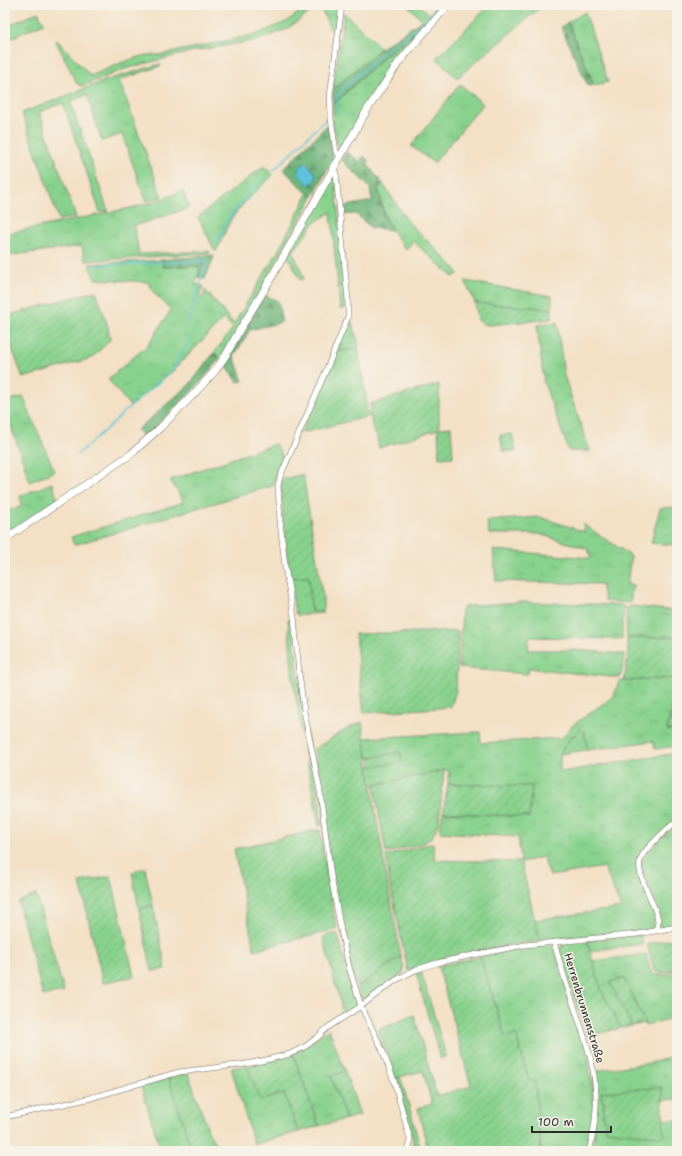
<svg xmlns="http://www.w3.org/2000/svg" width="682" height="1156" viewBox="0 0 682 1156" font-family="'Shantell Sans',sans-serif">
<style>
.grass{fill:url(#grass-tufts);stroke:#5a7e5c}
.forest{fill:url(#forest-firs);stroke:#4c7052}
.garden{fill:url(#garden-furrows);stroke:#5a7e5c}
.water{fill:#5dc3da;stroke:#447782}
.lines{fill:none;stroke-linecap:round;stroke-linejoin:round}
.stream{stroke:#5dc3da;stroke-width:1.5}
.minor-casing{stroke:#716a61;stroke-width:6}
.secondary-casing{stroke:#716a61;stroke-width:8}
.minor{stroke:#fff;stroke-width:5}
.secondary{stroke:#fff;stroke-width:7}
.labels{text-anchor:middle;dominant-baseline:central;stroke-width:3;stroke-linejoin:round;paint-order:stroke}
.street-label{font-size:11px;fill:#2b2b2b;stroke:#f7f3e8}
</style>
<defs>
<pattern id="grass-tufts" width="24" height="20" patternUnits="userSpaceOnUse"><rect width="24" height="20" fill="#89d28e"/><path d="M3 7l-1-3M5 7V3M7 7l1-3M15 17l-1-3M17 17v-4M19 17l1-3" fill="none" stroke="#76b47b"/></pattern>
<pattern id="forest-firs" width="22" height="20" patternUnits="userSpaceOnUse"><rect width="22" height="20" fill="#6eb479"/><path d="M5 1l3.5 6h-7zM16 11l3.5 6h-7z" fill="#5b9363"/></pattern>
<pattern id="garden-furrows" width="10" height="10" patternUnits="userSpaceOnUse"><rect width="10" height="10" fill="#89d28e"/><path d="M-1 1l2-2M0 10L10 0M9 11l2-2" fill="none" stroke="#76b47b"/></pattern>
</defs>
<rect width="100%" height="100%" fill="#f7f3e8"/>
<filter id="ink" filterUnits="userSpaceOnUse"><feTurbulence type="fractalNoise" baseFrequency=".025" numOctaves="2"/><feDisplacementMap in="SourceGraphic" scale="8" xChannelSelector="R" yChannelSelector="G"/><feConvolveMatrix kernelMatrix="1 2 1 2 8 2 1 2 1" color-interpolation-filters="sRGB"/></filter>
<filter id="wash" filterUnits="userSpaceOnUse"><feTurbulence type="fractalNoise" baseFrequency=".012" numOctaves="4" result="noise"/><feDisplacementMap in="SourceGraphic" scale="16" xChannelSelector="R" yChannelSelector="G"/><feGaussianBlur stdDeviation="0.9" result="paint"/><feColorMatrix in="noise" values="0 0 0 0 0 0 0 0 0 0 0 0 0 0 0 0 0 1.4 0 .05"/><feComposite in="paint" operator="in"/></filter>
<g filter="url(#wash)">
<rect width="100%" height="100%" fill="#f3e0c5"/>
<path class="grass" d="M308,5H320L287,29L258,40L194,51L159,60L125,69L82,86L77,84L56,41L57,40L91,76L123,62L146,55H159L257,34L288,21Z
M324,5H339L336,29H330L321,8Z
M407,5H419L429,14L437,5H445L427,24Z
M490,5H543L457,78L436,58Z
M38,12L44,23L5,41V27Z
M585,12L608,82L594,85L568,22Z
M344,13L381,48L333,89Z
M416,33L419,34L372,97L342,146L340,147L337,145L333,123V105L386,55Z
M160,64L161,66L119,80L162,197L146,201L122,134L102,141L87,95L70,101L108,211L100,212L63,103L39,112L76,217L59,220L22,113L104,81Z
M460,84L483,104L434,163L411,146Z
M264,166L273,175L247,200L231,219L217,250L215,251L198,217Z
M332,174L335,175L346,297L345,309H340L331,212L314,223L293,252L304,278L300,280L287,254Z
M383,184L409,223L449,262L455,268L458,274L453,277L413,241L406,250L392,230L385,216L378,188Z
M183,191L189,208L134,226L139,254L209,251L210,253L85,261L82,246L5,256V234L131,208L157,201Z
M308,194L312,198L238,330L220,358L214,353L233,328L224,318L173,371L130,406L108,379L149,344L171,310L156,295L148,282L95,279L89,266L90,264L162,260L163,267L197,265L200,269L195,284L203,286L199,298L202,299L205,290L234,324L278,251Z
M465,281L552,296V309L475,303Z
M348,321H350L352,322L358,341V348L337,352Z
M557,322L564,376L590,451H569L544,383L537,325Z
M23,397L54,470L52,472L30,482L5,408V401Z
M275,444L285,459L273,482L275,485L74,545L71,537L184,502L170,480Z
M52,483L58,501L5,536V512L22,506L20,496Z
M677,507V545L651,543L660,508Z
M540,517L585,532L583,524L631,556L627,584L633,585L630,603L605,601L601,584L496,581L493,550L591,558L588,549L539,534H489L487,521Z
M309,576L311,611H323V613L297,615L295,612L290,578Z
M520,602L621,605L624,607L622,624V639L529,637L528,650H575L624,654L623,666L620,678L528,668V674L459,668L462,609L466,606Z
M630,606L677,611V637L627,638L626,618L627,608Z
M288,619L292,620L304,721L300,722L292,672Z
M677,678V701H673L667,730H677V746L655,749L653,741L588,750L584,732L571,737L560,754V772L677,753V817L639,856L636,865L652,908L655,919L653,927L647,930L540,941L535,920L621,908L604,867L550,876L543,857L521,862L518,837L440,832L443,812L529,817L532,787L448,784L449,771L444,770L371,785L368,767L401,762L400,753L367,758L364,738L480,732L481,743L562,738L573,725L614,696L619,681Z
M300,724L305,725L318,791L322,825L319,826Z
M677,823V852L673,853L677,865V926L663,928L660,926V915L641,867L643,859L649,851Z
M145,868L153,906L139,909L132,872Z
M36,895L64,992L43,996L18,902Z
M639,935L641,936L643,944L590,951L587,941Z
M549,944L553,946L587,1052C591,1075 594,1097 593,1120C592,1130 589,1141 588,1151H541L535,1081H529L516,1035L505,1037L480,957L519,948Z
M646,954L650,970L655,975H665L677,972V1017L645,1025L624,978L610,982L632,1026L621,1028L601,990L593,961Z
M401,956L404,970L402,974L364,1000H362L357,987Z
M421,971L446,1056L440,1059L416,973Z
M329,1029L345,1071L331,1077L346,1119L319,1126L293,1054Z
M677,1056V1099L663,1100L662,1087L604,1100L603,1119L664,1137L663,1119L677,1120V1151H590L594,1138V1071L650,1063Z
M247,1066L284,1093L298,1132L254,1144L231,1068Z
M400,1076L411,1113L421,1151H412L413,1140L396,1078Z
M169,1078L192,1151H161L141,1086Z"/>
<path class="forest" d="M422,20L427,24L419,34L416,33L386,55L333,105V89L381,48Z
M568,22L594,85L588,86L561,27Z
M326,126L329,127L332,156L334,157L312,198L283,169Z
M346,152L360,161L364,156L369,162L367,164L383,184L378,189L384,216L392,230L371,228L356,214L342,215L341,207L372,201L370,188L342,160Z
M213,255L214,257L205,279L198,277L200,270L197,266L163,267L162,260Z
M264,295L278,301L282,322L250,330L234,356L243,381L238,382L225,363Z
M214,353L220,358L199,384L144,438L137,430L190,384Z"/>
<path class="garden" d="M96,291L108,327L110,340L92,358L23,378L5,329V316Z
M475,303L552,309V319L489,325L483,324L478,320Z
M358,348L366,398L367,411L370,416L371,415L370,404L439,384V428L451,427L453,457L439,458L438,429L379,448L376,433H374L370,416L301,433L337,352Z
M512,434L516,451H503L500,435Z
M303,474L323,598V611H311L309,577L290,578L283,521L281,480Z
M458,631L456,690L451,707L364,713L355,634Z
M677,637V678L624,681L628,656L627,638Z
M677,714V730H667L671,715Z
M362,722C373,800 386,878 401,956L357,987L350,963L342,930L331,867L321,787L314,749L348,728Z
M579,729L584,732L588,750L560,754L571,737L576,735Z
M400,752L402,762L371,767L370,758Z
M444,770L439,822L432,837L424,843L386,853L374,785Z
M448,784L532,786L529,817L443,812Z
M316,830H320L330,894L337,929L254,950L234,849Z
M433,843L435,860L521,862L540,941C496,947 450,954 408,971L390,884L386,856Z
M111,876L134,976L103,983L80,882Z
M153,906L166,969L152,971L139,909Z
M336,933L338,935L347,971L358,1005L343,1014L323,937Z
M677,938V969L664,973L657,972L654,970L647,944Z
M587,941L601,990L621,1028L587,1036L560,955V948L566,943Z
M480,957L505,1037L516,1034L529,1081H535L541,1151H428L418,1108L432,1104L423,1071L396,1078L378,1030L414,1015L437,1096L471,1086L438,966Z
M624,978L645,1023L632,1026L610,982Z
M293,1054L319,1126L298,1132L284,1093L260,1101L247,1066Z
M345,1071L360,1115L346,1119L331,1077Z
M188,1073L210,1135L220,1151H192L169,1078Z
M662,1087L664,1137L606,1130L607,1120L603,1119L604,1100L601,1099V1092Z"/>
<path class="water" d="M307,163L316,174L315,181L309,185L298,174V169L302,165Z"/>
<g class="lines">
<path class="stream" d="M337,113L336,99L344,88L390,47L420,26L442,5
M273,171L327,118
M216,244L229,218L252,191L266,178
M94,265L207,261L188,323
M78,454L113,423L124,412L173,370L191,336"/>
</g>
</g>
<g filter="url(#ink)">
<g class="lines">
<defs>
<path id="minor" d="M341,155L336,152L331,119L330,96L342,5
M332,169L336,173L348,300V317L325,373L280,477L278,486L280,521L285,567L294,617L299,673L304,711L320,791L331,876L341,931L349,967L361,1006L382,1049L394,1081L410,1139L409,1151
M657,930C657,927 658,924 658,921C656,902 632,872 642,856C650,843 666,831 677,820
M554,942C558,957 563,973 568,989C581,1027 598,1068 596,1108C595,1123 593,1137 589,1151
M5,1117L87,1099L179,1072L246,1064L266,1060L290,1054L306,1046L318,1037L327,1028L361,1006L382,990L396,980L415,970L437,963L468,956L525,945L638,934L677,927"/>
<path id="secondary" d="M5,539L131,454L161,427L190,398L215,371L226,355L239,331L263,292L367,110L399,62L448,5"/>
</defs>
<use href="#minor" class="minor-casing"/>
<use href="#secondary" class="secondary-casing"/>
<use href="#minor" class="minor"/>
<use href="#secondary" class="secondary"/>
</g>
</g>
<g class="labels">
<g class="street-label">
<text transform="translate(584 1008) rotate(73)">Herrenbrunnenstraße</text>
</g>
</g>
<rect width="682" height="1156" fill="none" stroke="#f7f3e8" stroke-width="20"/>
<path d="M532 1126v6h79v-6" fill="none" stroke="#2b2b2b" stroke-width="2"/>
<text x="538" y="1126" font-size="12" fill="#2b2b2b" stroke="#f7f3e8" stroke-width="3" paint-order="stroke">100 m</text>
</svg>
